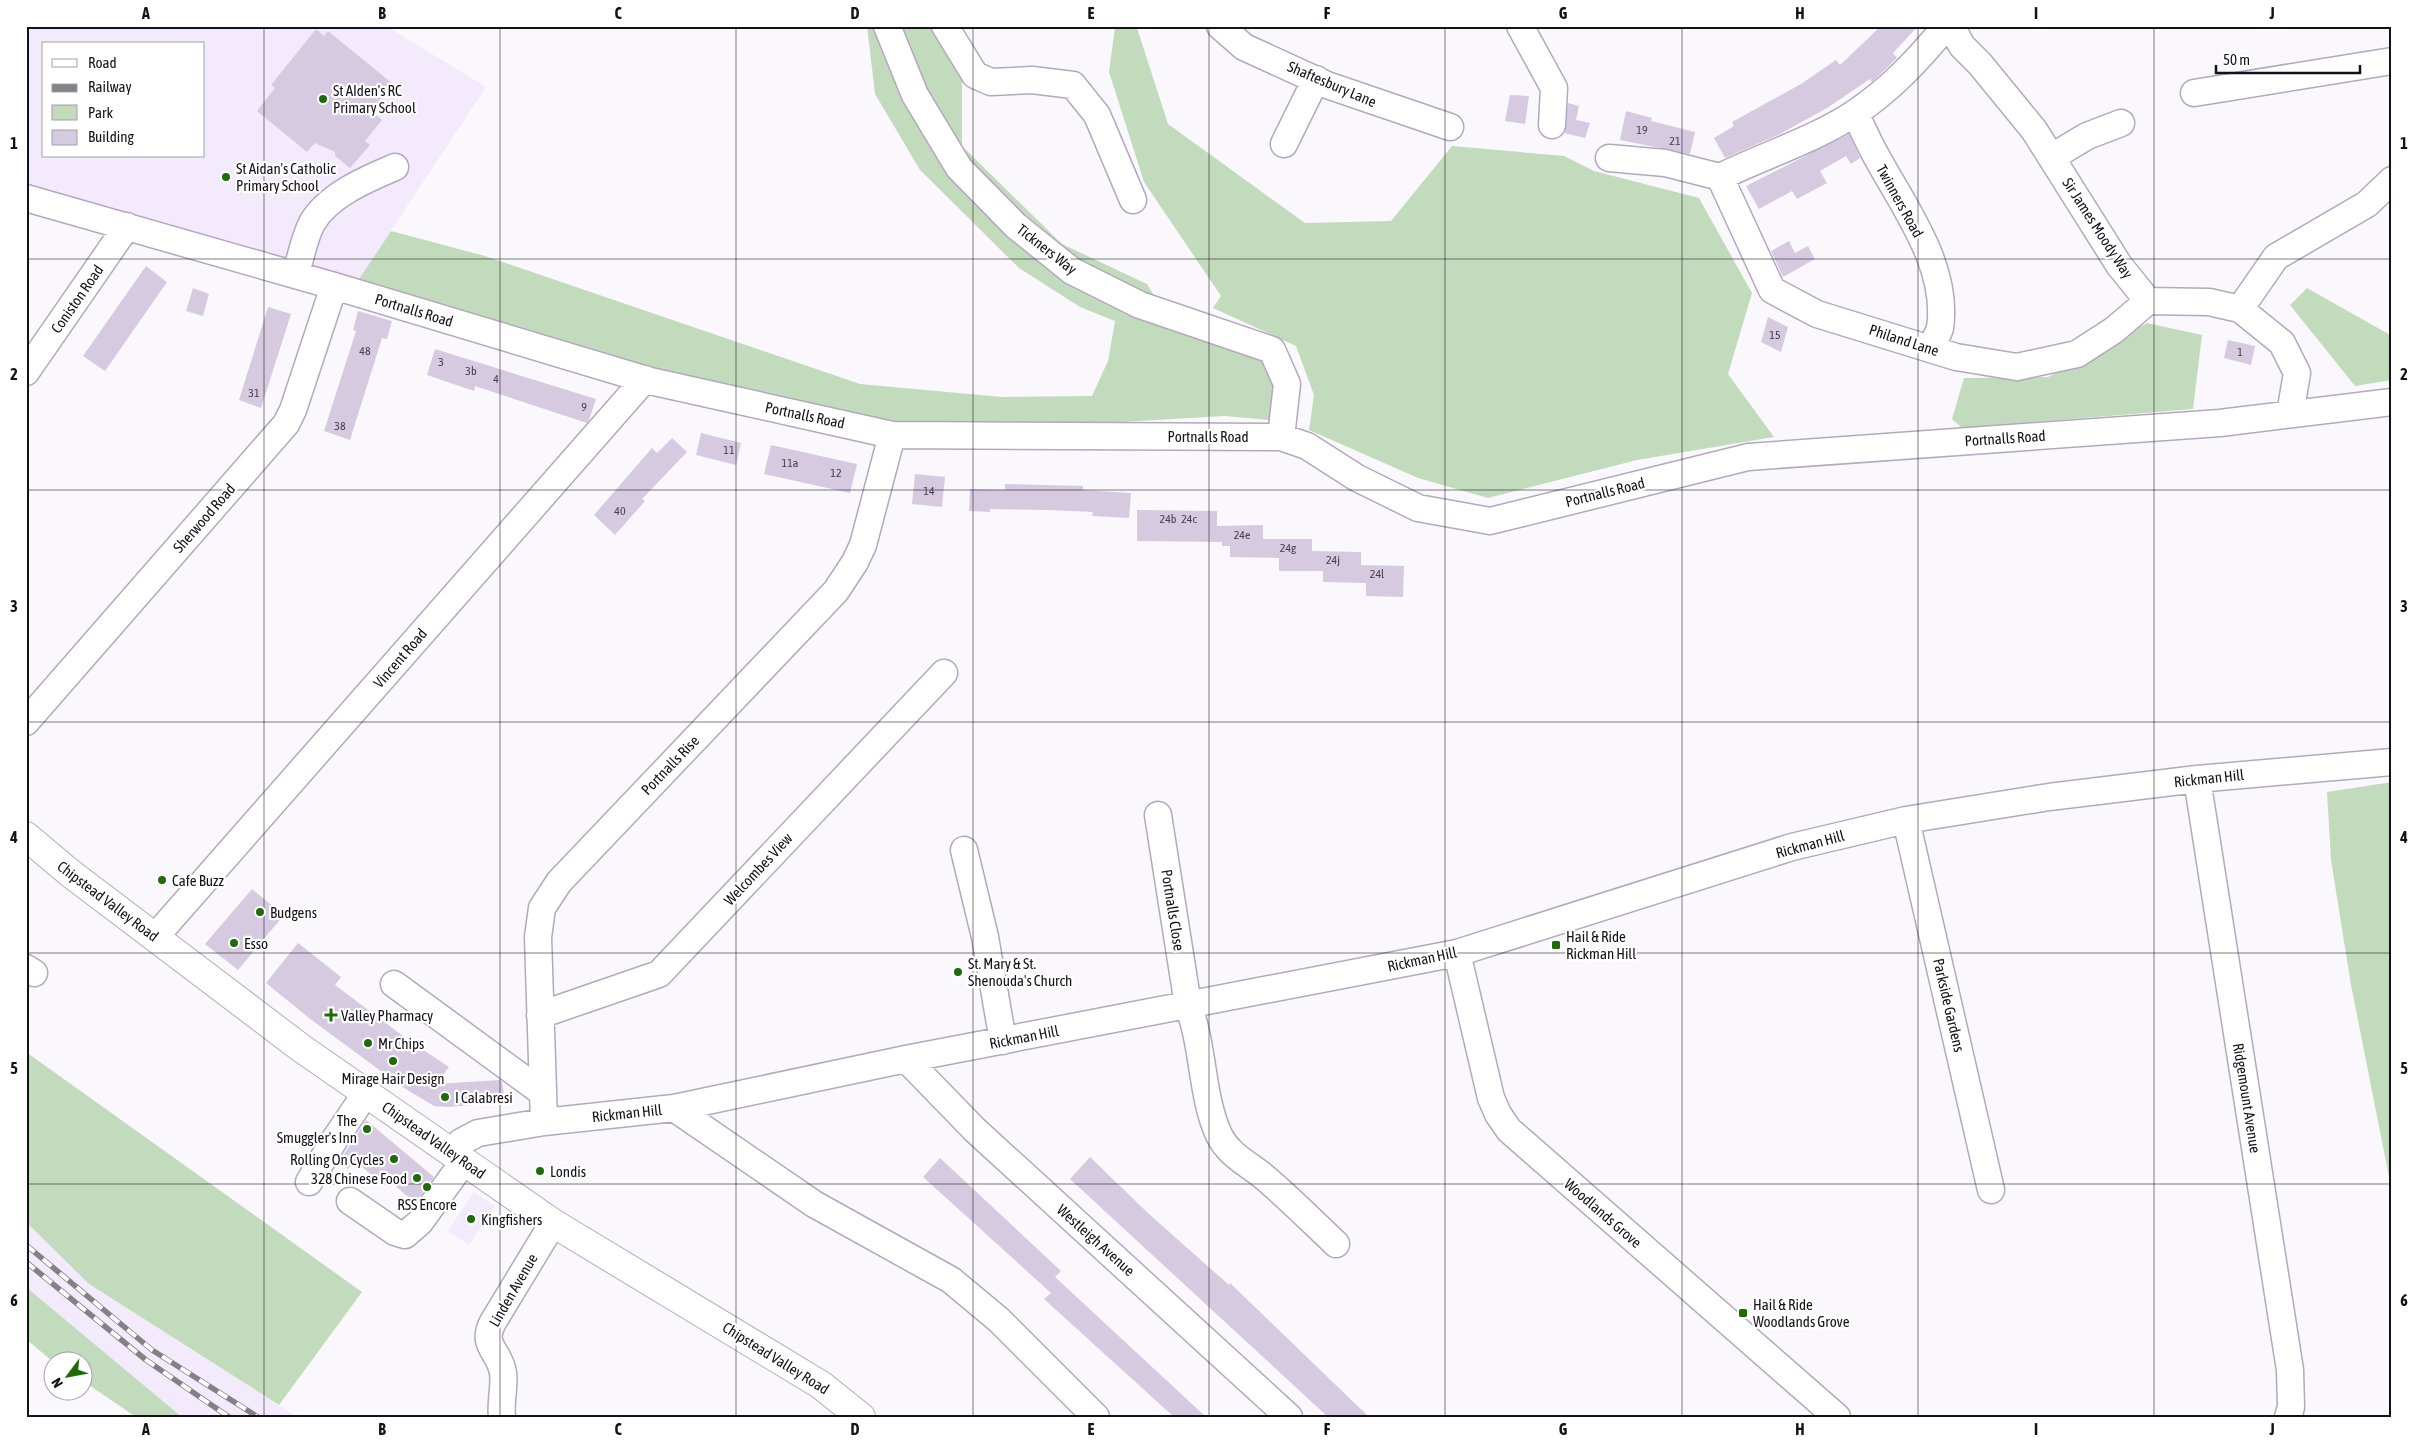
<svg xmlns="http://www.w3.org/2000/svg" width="2418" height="1443" viewBox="0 0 2418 1443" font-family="'Asap Condensed',sans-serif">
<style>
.built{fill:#f3eafc;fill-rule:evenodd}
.green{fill:#c3dbbd}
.building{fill:#d6cae1}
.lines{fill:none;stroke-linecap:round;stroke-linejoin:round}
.minor-casing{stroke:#b3a8be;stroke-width:29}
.major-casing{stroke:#b3a8be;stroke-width:30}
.minor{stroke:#fff;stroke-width:26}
.major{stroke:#fff;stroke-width:28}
.rail-casing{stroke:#838086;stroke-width:5.5}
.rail{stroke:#fff;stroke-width:4;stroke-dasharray:11;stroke-linecap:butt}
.grid{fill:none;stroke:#151119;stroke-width:1;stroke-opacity:0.55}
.poi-dot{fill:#1f6b0a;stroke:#fff;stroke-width:2}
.labels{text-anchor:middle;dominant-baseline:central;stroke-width:4.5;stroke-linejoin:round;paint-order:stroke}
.number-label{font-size:12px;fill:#453f4b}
.street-label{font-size:15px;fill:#151119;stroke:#fff}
.poi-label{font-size:15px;fill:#151119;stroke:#fff;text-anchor:start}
.neatline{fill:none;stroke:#151119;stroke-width:2}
.grid-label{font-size:16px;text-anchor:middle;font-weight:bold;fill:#151119}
</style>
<rect width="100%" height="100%" fill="#faf8fc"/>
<path class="built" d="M26,26H386L486,87L351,291L26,198ZM44,44H204V156H44Z
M474,1192L495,1206L469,1245L448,1231Z
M26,1222L89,1284L297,1417H182L26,1287Z"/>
<path class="green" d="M867,26H956L962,75V146L1062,244L1147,284L1169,320L1266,356L1282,387L1269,420L1225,416L892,435L351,291L391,231L485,256L860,384L1002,397L1092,396L1108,361L1115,321L1080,307L1019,268L920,170L875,94Z
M1115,27L1137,28L1168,124L1305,223L1391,221L1452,146L1564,156L1594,171L1699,198L1752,293L1728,374L1774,437L1637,460L1488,498L1418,478L1309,430L1314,395L1296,346L1213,308L1221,296L1144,182L1109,72Z
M2307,288L2392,336V380L2355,386L2290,305Z
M2147,323L2202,335L2193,409L1962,428L1952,419L1964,378L2048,377Z
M2392,782V1192L2351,985L2331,860L2327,792Z
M26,1052L362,1292L279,1405L89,1284L26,1222Z
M26,1287L182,1417H136L83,1381L82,1360L52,1361L26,1339Z"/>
<path class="building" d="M1881,26H1918L1893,53L1897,58L1872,82L1870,79L1827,108L1778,135L1725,158L1714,138L1734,126L1732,122L1801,84L1836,60L1840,65Z
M316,29L324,36L328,31L393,84L371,111L382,120L365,141L370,145L350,168L335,156V152L315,143L307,152L257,111L275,88L271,85Z
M1510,95L1529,96L1525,124L1505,121Z
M1568,103L1579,106L1576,120L1590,123L1585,138L1564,133Z
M1626,111L1652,118L1651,121L1695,132L1690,154L1620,140Z
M1849,134L1860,158L1851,164L1846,156L1820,171L1827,183L1797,199L1792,191L1759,209L1746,186Z
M1789,241L1795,253L1808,246L1815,259L1783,277L1771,251Z
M146,266L167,282L105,371L83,356Z
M193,288L209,294L203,316L186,311Z
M268,307L291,314L261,408L239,400Z
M358,311L392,321L387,339L382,338L350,440L324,431L356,331L353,330Z
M1768,317L1788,327L1781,352L1761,342Z
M2228,340L2255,346L2251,365L2224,358Z
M435,349L596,399L589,420L587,423L475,386L474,391L427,375Z
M701,433L741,443L736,465L696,455Z
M672,438L687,452L642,499L645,501L615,535L594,515L652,448L657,453Z
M771,445L857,464L850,493L764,474Z
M915,474L945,477L942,507L912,504Z
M1005,484L1083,486V490L1131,493L1129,518L1092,516L1093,512L1047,510L990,509V512L969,511L970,489L1005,490Z
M1137,510L1217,511V526L1263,525V539H1312V551L1361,552V565L1404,566L1403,597L1366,596V583L1323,582V571H1279V558L1230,557V546H1222V542L1137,541Z
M252,889L284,915L238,970L205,944Z
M298,943L341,977L335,985L407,1039L449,1067L436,1084L500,1080L502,1082L505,1102L448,1107L434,1106L401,1086L309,1018L266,983Z
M366,1120L434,1177L415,1203L384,1176L380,1182L355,1161L348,1169L339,1162Z
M1090,1157L1149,1214L1229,1285L1230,1283L1369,1417H1328L1070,1179Z
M940,1158L1061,1271L1055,1277L1206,1417H1174L1044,1299L1051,1293L923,1177Z"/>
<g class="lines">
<defs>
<path id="minor" d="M887,26L915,95L959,168L1016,226L1072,271L1140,305L1272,350L1287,384L1281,437
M945,26L975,75L991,82L1032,80L1073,85L1097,115L1133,200
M1220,26L1244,47L1327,85L1450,127
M1520,26L1554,88L1552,125
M1951,26L1962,46L1980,64L2034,130L2119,265L2148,301L2209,302L2240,309L2282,343L2297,373L2290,414
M2194,93L2392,61
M1855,113C1863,129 1870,146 1879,161C1906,210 1949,268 1940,328C1938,335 1933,342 1930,349
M1284,144L1316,79
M2052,157L2087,136L2121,123
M1609,158L1665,163L1720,177L1772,290L1817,314L1956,357L2017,367L2077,354L2114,330L2148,301
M1720,177C1765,155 1814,140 1855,113C1891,89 1919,59 1946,26
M26,198L334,286L650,381L892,435L1281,437L1307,446L1357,478L1418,508L1490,521L1748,457L2220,423L2392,402
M295,275C301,258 304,238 312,223C328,195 367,179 395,167
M2240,309L2276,257L2367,204L2392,180
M26,372L127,226
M26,722L286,424L293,410L334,286
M2197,779L2290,1370L2291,1407L2288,1417
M1158,815L1188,1005C1204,1046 1201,1096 1219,1135C1229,1155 1247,1163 1263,1176C1288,1197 1312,1221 1336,1244
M1906,820L1991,1190
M964,850L985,937L1003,1041
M155,937L645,379
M1457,953L1491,1098L1498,1114L1509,1130L1837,1417
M26,968L34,973
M394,984L543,1093
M540,1015L659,974L944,673
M906,1059L975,1130L1289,1417
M674,1108L814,1204L951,1280L999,1320L1096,1417
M544,1122L538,937L542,908L559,882L836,591L855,562L863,545L892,435
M454,1154L461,1142L478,1133L544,1122L674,1108L906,1059L1457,953L1792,847L1906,820L2049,797L2197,779L2392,762
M309,1182L333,1142L366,1093
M350,1201L395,1232L405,1235L420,1222L464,1161
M502,1417C500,1402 505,1388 503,1373C500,1351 480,1346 493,1322L553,1223"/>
<path id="major" d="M26,836L70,873L301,1048L553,1223L821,1385L861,1417"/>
</defs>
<use href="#minor" class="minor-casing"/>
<use href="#major" class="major-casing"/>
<use href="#minor" class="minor"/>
<use href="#major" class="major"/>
<defs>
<path id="rail" d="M26,1245L152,1350L258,1417
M26,1262L146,1360L229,1417"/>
</defs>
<use href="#rail" class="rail-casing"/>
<use href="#rail" class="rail"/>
</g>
<path class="grid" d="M264,26V1417M500,26V1417M736,26V1417M973,26V1417M1209,26V1417M1445,26V1417M1682,26V1417M1918,26V1417M2154,26V1417M26,259H2392M26,490H2392M26,722H2392M26,953H2392M26,1184H2392"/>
<g class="poi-dot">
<circle cx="323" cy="99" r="5"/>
<circle cx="226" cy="177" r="5"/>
<circle cx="162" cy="880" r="5"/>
<circle cx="260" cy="912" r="5"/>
<circle cx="234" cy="943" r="5"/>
<rect x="1551" y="940" width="10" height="10" rx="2.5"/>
<circle cx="958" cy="972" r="5"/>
<path d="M328.5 1007.5h5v5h5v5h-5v5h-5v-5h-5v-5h5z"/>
<circle cx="368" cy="1043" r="5"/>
<circle cx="393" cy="1061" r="5"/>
<circle cx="445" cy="1097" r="5"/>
<circle cx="367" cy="1129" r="5"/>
<circle cx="394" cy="1159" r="5"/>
<circle cx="540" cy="1171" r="5"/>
<circle cx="417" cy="1178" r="5"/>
<circle cx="427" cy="1187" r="5"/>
<circle cx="471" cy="1219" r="5"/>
<rect x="1738" y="1308" width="10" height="10" rx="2.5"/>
</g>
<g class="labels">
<g class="number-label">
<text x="1642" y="130">19</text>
<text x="1675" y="141">21</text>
<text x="1775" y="335">15</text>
<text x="365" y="351">48</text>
<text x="2240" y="352">1</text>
<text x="441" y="362">3</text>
<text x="471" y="371">3b</text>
<text x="496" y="379">4</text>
<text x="254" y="393">31</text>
<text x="584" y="407">9</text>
<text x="340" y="426">38</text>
<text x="729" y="450">11</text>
<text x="790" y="463">11a</text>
<text x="836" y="473">12</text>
<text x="929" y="491">14</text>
<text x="620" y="511">40</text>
<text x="1168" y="519">24b</text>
<text x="1189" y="519">24c</text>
<text x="1242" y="535">24e</text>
<text x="1288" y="548">24g</text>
<text x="1333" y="560">24j</text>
<text x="1377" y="574">24l</text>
</g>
<g class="street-label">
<text transform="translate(1332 84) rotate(23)">Shaftesbury Lane</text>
<text transform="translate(1900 201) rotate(61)">Twinners Road</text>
<text transform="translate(2098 228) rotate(57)">Sir James Moody Way</text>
<text transform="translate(1047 249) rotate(38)">Tickners Way</text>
<text transform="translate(77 299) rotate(-55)">Coniston Road</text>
<text transform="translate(414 310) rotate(17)">Portnalls Road</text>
<text transform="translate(1904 340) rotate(18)">Philand Lane</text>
<text transform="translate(805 415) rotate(12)">Portnalls Road</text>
<text x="1208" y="436">Portnalls Road</text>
<text transform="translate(2005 438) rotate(-4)">Portnalls Road</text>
<text transform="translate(1605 492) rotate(-14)">Portnalls Road</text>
<text transform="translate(204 518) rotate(-49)">Sherwood Road</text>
<text transform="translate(400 658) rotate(-49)">Vincent Road</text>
<text transform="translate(670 765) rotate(-46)">Portnalls Rise</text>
<text transform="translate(2209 778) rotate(-6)">Rickman Hill</text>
<text transform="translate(1810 844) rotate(-15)">Rickman Hill</text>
<text transform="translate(758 869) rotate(-47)">Welcombes View</text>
<text transform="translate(108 901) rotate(37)">Chipstead Valley Road</text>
<text transform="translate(1173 910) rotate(81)">Portnalls Close</text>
<text transform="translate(1422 959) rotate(-12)">Rickman Hill</text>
<text transform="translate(1949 1005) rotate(77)">Parkside Gardens</text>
<text transform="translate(1024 1037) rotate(-11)">Rickman Hill</text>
<text transform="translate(2247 1098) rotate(81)">Ridgemount Avenue</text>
<text transform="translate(627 1113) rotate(-6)">Rickman Hill</text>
<text transform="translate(434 1140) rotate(35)">Chipstead Valley Road</text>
<text transform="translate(1603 1213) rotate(41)">Woodlands Grove</text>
<text transform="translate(1096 1240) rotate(42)">Westleigh Avenue</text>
<text transform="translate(513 1290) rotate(-60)">Linden Avenue</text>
<text transform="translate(776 1358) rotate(32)">Chipstead Valley Road</text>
</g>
<g class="poi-label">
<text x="333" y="90">St AIden's RC<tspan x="333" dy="17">Primary School</tspan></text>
<text x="236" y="168">St Aidan's Catholic<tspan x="236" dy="17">Primary School</tspan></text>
<text x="172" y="880">Cafe Buzz</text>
<text x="270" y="912">Budgens</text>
<text x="1566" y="936">Hail &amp; Ride<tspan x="1566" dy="17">Rickman Hill</tspan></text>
<text x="244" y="943">Esso</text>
<text x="968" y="963">St. Mary &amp; St.<tspan x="968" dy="17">Shenouda's Church</tspan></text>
<text x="341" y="1015">Valley Pharmacy</text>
<text x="378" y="1043">Mr Chips</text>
<text x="393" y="1078" text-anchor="middle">Mirage Hair Design</text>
<text x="455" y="1097">I Calabresi</text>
<text x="357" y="1120" text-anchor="end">The<tspan x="357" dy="17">Smuggler's Inn</tspan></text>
<text x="384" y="1159" text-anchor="end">Rolling On Cycles</text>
<text x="550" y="1171">Londis</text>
<text x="407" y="1178" text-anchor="end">328 Chinese Food</text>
<text x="427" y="1204" text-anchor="middle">RSS Encore</text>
<text x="481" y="1219">Kingfishers</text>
<text x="1753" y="1304">Hail &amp; Ride<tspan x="1753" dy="17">Woodlands Grove</tspan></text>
</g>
</g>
<rect width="2418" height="1443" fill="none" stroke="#ffffff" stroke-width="55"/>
<rect x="42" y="42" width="162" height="115" fill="#ffffff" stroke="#a1a0a3"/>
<rect x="52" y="59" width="25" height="8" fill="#ffffff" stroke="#a1a0a3"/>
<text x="88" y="68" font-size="15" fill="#151119">Road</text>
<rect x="52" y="84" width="25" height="8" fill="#838086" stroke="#a1a0a3"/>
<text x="88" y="92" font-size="15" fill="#151119">Railway</text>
<rect x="52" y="105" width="25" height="15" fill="#c3dbbd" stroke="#a1a0a3"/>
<text x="88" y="118" font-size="15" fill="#151119">Park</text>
<rect x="52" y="130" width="25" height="15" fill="#d6cae1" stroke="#a1a0a3"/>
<text x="88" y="142" font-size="15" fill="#151119">Building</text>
<g transform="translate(68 1376) rotate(238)"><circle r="24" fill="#ffffff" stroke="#a1a0a3"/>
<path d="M0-4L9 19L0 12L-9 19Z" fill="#1f6b0a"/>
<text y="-8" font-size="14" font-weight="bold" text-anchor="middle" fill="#151119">N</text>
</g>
<path d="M2216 65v8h144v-8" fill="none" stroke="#151119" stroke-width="2.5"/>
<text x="2223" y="65" font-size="15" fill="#151119" stroke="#ffffff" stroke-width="4" paint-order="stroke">50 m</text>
<rect x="28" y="28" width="2362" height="1388" class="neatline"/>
<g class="grid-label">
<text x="146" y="19">A</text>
<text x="382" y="19">B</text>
<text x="618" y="19">C</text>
<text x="855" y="19">D</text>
<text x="1091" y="19">E</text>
<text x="1327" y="19">F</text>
<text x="1563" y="19">G</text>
<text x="1800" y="19">H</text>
<text x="2036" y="19">I</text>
<text x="2272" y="19">J</text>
<text x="14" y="149">1</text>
<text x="2404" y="149">1</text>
<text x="14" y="380">2</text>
<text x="2404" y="380">2</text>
<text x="14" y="612">3</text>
<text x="2404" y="612">3</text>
<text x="14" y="843">4</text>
<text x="2404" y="843">4</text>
<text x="14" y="1074">5</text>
<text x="2404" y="1074">5</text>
<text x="14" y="1306">6</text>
<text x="2404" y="1306">6</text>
<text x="146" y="1435">A</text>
<text x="382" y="1435">B</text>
<text x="618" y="1435">C</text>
<text x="855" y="1435">D</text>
<text x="1091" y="1435">E</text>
<text x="1327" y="1435">F</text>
<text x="1563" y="1435">G</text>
<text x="1800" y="1435">H</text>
<text x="2036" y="1435">I</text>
<text x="2272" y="1435">J</text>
</g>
</svg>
